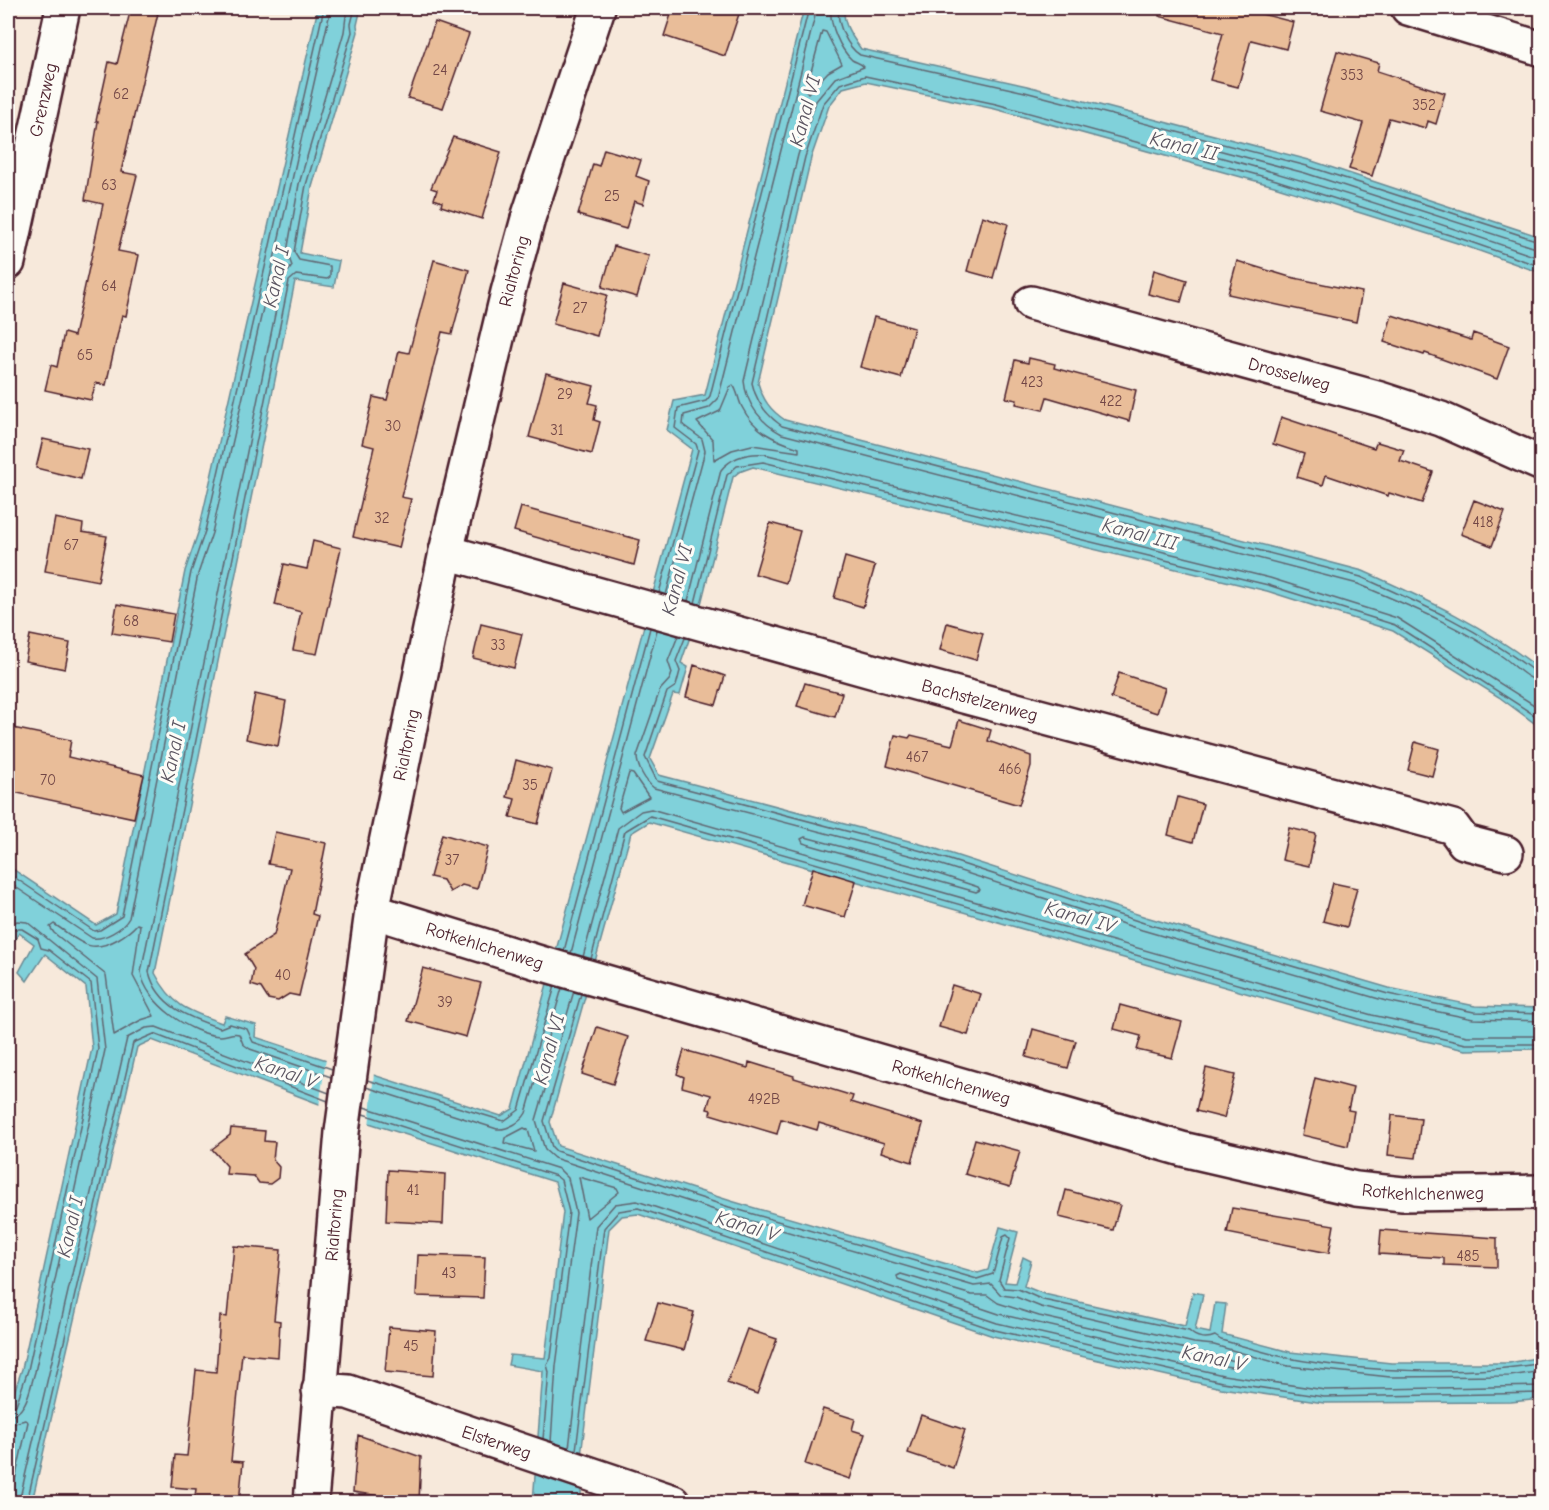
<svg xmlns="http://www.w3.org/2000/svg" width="1549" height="1510" viewBox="0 0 1549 1510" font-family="'Comic Neue',sans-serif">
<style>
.water{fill:#80d1da;stroke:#6a8a94;stroke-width:1.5}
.pier{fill:#f7e9db}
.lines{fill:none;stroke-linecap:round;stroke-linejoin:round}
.shore{stroke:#606671;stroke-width:1.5}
.building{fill:#e9bd99;stroke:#4a1f2b;stroke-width:1.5}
.minor-casing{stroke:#4a1f2b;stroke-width:38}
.minor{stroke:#fdfcf7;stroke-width:33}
.labels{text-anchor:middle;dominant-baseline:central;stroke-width:6;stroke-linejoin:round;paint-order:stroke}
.number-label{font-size:15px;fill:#724646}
.street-label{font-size:18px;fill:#4a1f2b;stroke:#fdfcf7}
.water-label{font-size:20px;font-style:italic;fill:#5a5460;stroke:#fdfcf7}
</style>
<rect width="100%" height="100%" fill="#f7e9db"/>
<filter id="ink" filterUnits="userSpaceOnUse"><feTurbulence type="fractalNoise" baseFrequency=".0167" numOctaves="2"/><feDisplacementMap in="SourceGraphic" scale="12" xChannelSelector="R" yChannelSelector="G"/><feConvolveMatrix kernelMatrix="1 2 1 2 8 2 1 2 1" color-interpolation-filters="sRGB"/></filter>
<g filter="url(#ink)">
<path class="water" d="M318,8H361L357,25L358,32L312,187L300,253L339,261L334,287L295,281L155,973C172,1006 188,1011 222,1023L225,1016L256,1025L255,1037L501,1116L513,1109L692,449L667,430L674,401L705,395L804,8H845C841,22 853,38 861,49L1027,86L1309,160L1541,237V273L1457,243L1274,186L995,109L866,82L843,88L829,106L811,158L758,383C763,400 770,410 785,420L1363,571C1426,599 1487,627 1541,670V728L1499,697L1393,631L1267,591L753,467L739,472L733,477L700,608L681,663L688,667L680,695L673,694L650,759L659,775L924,845L1146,917L1389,988L1475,1006L1541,1008V1049L1465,1050L1368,1028L649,822L631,833L550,1122L558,1146L731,1201L978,1273L988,1270L1000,1227L1018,1232L1005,1282L1015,1283L1023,1257L1031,1261L1024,1286L1044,1294L1185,1326L1193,1292L1203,1294L1195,1330L1210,1333L1215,1303L1226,1304L1222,1334L1290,1352L1391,1363H1509L1541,1357V1399L1511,1402L1324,1403L1221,1388L993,1336L638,1214L622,1216L609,1229L581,1456V1502H533L543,1371L508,1365L510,1355L545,1358L563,1212L555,1182L369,1123L152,1040L137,1047L32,1502H8V1410L22,1369L92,1048L86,987L45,954L27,981L19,972L34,944L19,933L8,951V866L96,925L116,914L185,571L199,530Z"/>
<path class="pier" d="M326,1058L374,1072L369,1127L319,1107Z"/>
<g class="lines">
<path class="shore" d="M831,8C829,24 840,49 852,60C857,63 860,62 864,67L835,78L816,101L798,155L744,381C746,404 762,424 782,434L1358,584C1407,605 1460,626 1503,657C1515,665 1527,681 1542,681
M839,8C836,23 847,47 860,55L1025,92L1307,166L1542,242
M822,31L826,32L842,64L828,72L808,93L806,90Z
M1542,250L1305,173L1207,147L1203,149L1205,153C1319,184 1431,220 1542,259
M1542,267L1459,238L1276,180L996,104L865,76L840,84L823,104L805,157L752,383C756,402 766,415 782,426L1361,577C1422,604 1483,631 1536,673L1542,674
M733,385C738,391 738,400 742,407C754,431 774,440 799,448V452L752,445L732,450L714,460L713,440L697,422L720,411L730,387Z
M659,593L698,450L696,444L675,428L678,408L706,401L710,396L809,8
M666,595L705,451L702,439L683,425L684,415L709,408L718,399L817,8
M688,601L721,470C732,457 747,453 764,454L1270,578L1397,618L1542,710
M695,603L727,475L737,466L763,462L1268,585L1395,625L1542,720
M678,636L668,661L672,673L670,679L660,690L637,756C637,767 645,781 654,788L920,858L1142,930L1386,1001L1473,1019L1542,1021
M685,638L676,661L680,671L676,686L667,692L645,757L657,781L922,851L1144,923L1388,994L1474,1012L1542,1014
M629,773L633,774L649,797L621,812L619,808Z
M805,837L917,867L978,887L980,890L976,892L803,843L801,839Z
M8,873L94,931L100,930L122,916L191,572L205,531L324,8
M8,882L92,938C104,940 123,929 129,918L198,574L212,533L331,8
M54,924C79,940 88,956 118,939C125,935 131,931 137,924L140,925L133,976L154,1016L141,1020L114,1035L106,975L54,933L50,927Z
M8,926L17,921L27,922L97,979L105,1050L35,1372C30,1387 27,1415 8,1416
M8,940L14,929H22L38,939L41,948L49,950L91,983L98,1049L28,1370L16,1405L8,1408
M564,951L650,628
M571,953L657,630
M583,957L618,828L641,811L651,809L1372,1015L1467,1036H1542
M591,959L625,831L650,816L1370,1022L1466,1044H1542
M574,991L536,1120L545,1150L554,1158L727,1214L974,1286L991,1284L1001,1295L1016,1297L1041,1307L1194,1343L1214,1345L1288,1366L1390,1377L1510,1376L1542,1371
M581,994L544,1121L552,1147L556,1151L729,1207L977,1279L993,1274L1003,1237L1007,1235L1010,1238L999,1280L1004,1288L1018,1289L1043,1300L1189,1331C1196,1338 1206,1340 1215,1336L1221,1340C1243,1346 1266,1353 1288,1358C1359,1372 1471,1376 1542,1363
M332,1069L253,1042L247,1029L230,1024L220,1028C190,1018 158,1007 149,972L289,281L296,275L327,279L330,277V266L299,260L294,252L306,185L352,32L351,24L355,8
M331,1077L250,1049L243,1044L239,1034C231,1032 229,1036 221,1036C191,1035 145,1003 141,972L282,280L292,266L287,252L299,184L344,32L347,8
M367,1080L504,1121L519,1110L555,986
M366,1087L497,1129C508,1130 521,1122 526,1113L562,988
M364,1107L559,1169L568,1178L576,1213L556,1366L551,1442
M363,1114L556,1176L561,1180L569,1212L551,1358L547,1365L549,1372L543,1439
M524,1128L528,1130L534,1151L504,1143L505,1138Z
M579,1177L617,1188L619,1192L587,1218Z
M901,1274L972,1295H987L998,1303L1039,1316L1213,1355L1238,1362L1240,1365L1237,1368L1225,1366L999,1314L898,1280L897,1276Z
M8,1425L25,1420L28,1422L10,1502
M569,1448L596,1226L615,1204L637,1201L997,1323L1223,1375L1325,1390L1542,1386
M576,1450L604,1228L619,1211L638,1208L995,1330L1222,1382L1324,1397L1542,1393
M19,1502L127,1038L146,1028L156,1027L329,1093
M27,1502L133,1043L154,1034L328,1101"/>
</g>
<path class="building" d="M131,8L158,13L121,172L137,175L118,251L139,255L126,316L122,315L106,385L96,383L91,400L45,390L51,365L57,367L64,333L74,336L103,204L85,200L98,121H96L109,62L117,64Z
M673,8H741L725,56L664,36Z
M1160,8H1239L1293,22L1286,49L1251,40L1238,87L1210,80L1223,33L1159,16Z
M435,22L469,34L443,108L408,98Z
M1337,51L1379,63L1377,71L1445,93L1436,124L1428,121L1426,128L1389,118L1372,176L1349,169L1363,123L1320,111Z
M453,137L501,152L482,219L441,206L442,202L434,199L437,190L431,188Z
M604,149L641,160L636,176L649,181L643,204L634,201L626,229L578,215L593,164L599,166Z
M982,216L1008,224L993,278L967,271Z
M614,246L649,256L637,297L602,287Z
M434,260L469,270L452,334L442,332L423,407L401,497L411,499L399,548L353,537L374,447L362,444L373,397L387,400L399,351L409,353Z
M1237,261L1290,277L1362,292L1356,322L1228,294Z
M1154,270L1187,280L1181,302L1148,294Z
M564,283L607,295L597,336L553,324Z
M1392,315L1471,340L1473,333L1509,346L1497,379L1425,353L1424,355L1384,342Z
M874,317L914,328L901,378L860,367Z
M1029,358L1055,364L1054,368L1136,390L1129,421L1047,397L1043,410L1016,404L1017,400L1006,398L1015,360L1028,363Z
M546,373L594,386L589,403L597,405L594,420L600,422L592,454L529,437Z
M1281,417L1374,448L1377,442L1404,450L1400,461L1433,472L1422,503L1389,493L1388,496L1326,475L1323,485L1297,477L1304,454L1273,444Z
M43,439L88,449L81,479L36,468Z
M1474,500L1505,512L1492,546L1461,534Z
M521,507L640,540L634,565L514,531Z
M55,518L83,524L82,532L107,536L98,581L45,571Z
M770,523L800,531L786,583L755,574Z
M313,541L341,548L317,654L293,650L301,612L275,605L284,564L307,569Z
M845,557L875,566L863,607L834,598Z
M117,604L174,614L169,642L112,633Z
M947,623L983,633L976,660L940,650Z
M481,624L522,634L514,668L473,658Z
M30,635L70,643L65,669L25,661Z
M694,665L725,676L716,705L686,697Z
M1119,673L1165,688L1157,713L1111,698Z
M805,683L842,693L835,717L797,706Z
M255,694L286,701L278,746L246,739Z
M959,720L991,730L988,741L1031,756V766L1019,805L887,766L895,735L909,738L911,735L952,745Z
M8,727L71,740L68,757L144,775L134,818L8,791Z
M1415,742L1439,749L1432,776L1408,770Z
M516,760L552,770L538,824L510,817L515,799L507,797Z
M1178,797L1203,804L1193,842L1168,835Z
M1289,828L1316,834L1309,866L1282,860Z
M275,832L326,843L312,914L318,916L299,996L289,994L278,1001L268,999L261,988L251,985L254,969L245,954L274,935L290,868L268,864Z
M442,834L488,847L477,889L462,885L450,892L443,880L430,877Z
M813,868L856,881L845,917L802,905Z
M1333,883L1357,888L1347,927L1323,921Z
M423,968L481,983L466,1037L408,1021Z
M952,985L981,994L968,1035L939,1027Z
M1120,1005L1182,1022L1172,1058L1137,1050L1141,1036L1114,1029Z
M597,1027L628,1037L613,1084L582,1074Z
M1033,1029L1076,1041L1068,1068L1026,1057Z
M684,1050L748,1068L749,1062L794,1076V1078L853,1096L851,1102L923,1124L912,1162L881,1152L884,1143L819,1123L817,1130L781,1119L777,1134L710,1114L711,1110L707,1109L711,1095L682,1087L684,1077L677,1074Z
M1206,1068L1235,1075L1224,1118L1196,1111Z
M1315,1078L1353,1088L1348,1110L1354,1111L1348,1146L1302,1135Z
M1392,1115L1421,1119L1416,1158L1388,1155Z
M231,1128L265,1131L264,1141L275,1142L273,1160L279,1167L278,1178L270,1184L259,1183L254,1176L226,1174L227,1166L212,1149L230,1135Z
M975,1139L1020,1151L1010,1187L965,1174Z
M388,1170L445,1174L443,1224L386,1221Z
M1066,1190L1120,1205L1113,1230L1059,1217Z
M1232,1208L1334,1225L1329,1253L1227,1233Z
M1381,1230L1497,1238V1267L1444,1265V1258L1379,1254Z
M234,1246L281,1250L274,1320L280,1321L278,1357L242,1354L231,1461L243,1462L239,1503H194L196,1489L172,1487L175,1455L187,1456L196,1370L216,1372L220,1316L227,1317Z
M418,1255L485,1257L483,1298L416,1296Z
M658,1303L694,1312L684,1350L646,1341Z
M389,1327L436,1331L433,1376L385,1372Z
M747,1329L777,1339L757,1394L727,1383Z
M823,1409L855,1419L852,1430L865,1434L850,1479L805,1464Z
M921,1415L965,1430L953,1468L908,1453Z
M358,1435L421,1457L419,1502L353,1492Z"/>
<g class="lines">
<defs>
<g id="minor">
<path d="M1408,8L1542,49"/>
<path id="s1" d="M8,262L63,8"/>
<path id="s2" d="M1031,303L1380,399L1441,419L1542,464"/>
<path id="s3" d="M446,552L893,677L1453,827L1464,842L1506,853"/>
<path id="s4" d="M372,911L540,963L1182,1149L1356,1189L1403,1194L1542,1192"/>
<path id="s5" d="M319,1390L348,1392L673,1502"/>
<path id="s6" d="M311,1502L342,1132L372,911L446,552L508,292L529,215L598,8"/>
</g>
</defs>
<use href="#minor" class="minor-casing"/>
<use href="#minor" class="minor"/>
</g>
</g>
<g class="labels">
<g class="number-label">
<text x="440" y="70">24</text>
<text x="1352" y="75">353</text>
<text x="121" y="94">62</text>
<text x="1424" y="105">352</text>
<text x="109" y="185">63</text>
<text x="612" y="196">25</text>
<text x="109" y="286">64</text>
<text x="580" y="308">27</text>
<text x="85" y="355">65</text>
<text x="1032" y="382">423</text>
<text x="565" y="394">29</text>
<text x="1111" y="401">422</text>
<text x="393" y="426">30</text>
<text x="557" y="430">31</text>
<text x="382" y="518">32</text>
<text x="1483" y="522">418</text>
<text x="71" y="545">67</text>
<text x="131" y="621">68</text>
<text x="498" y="645">33</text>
<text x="917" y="757">467</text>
<text x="1010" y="769">466</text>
<text x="48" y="780">70</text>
<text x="530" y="785">35</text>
<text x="452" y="860">37</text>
<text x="283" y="975">40</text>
<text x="445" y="1002">39</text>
<text x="764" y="1099">492B</text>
<text x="413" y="1190">41</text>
<text x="1468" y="1256">485</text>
<text x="449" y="1273">43</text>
<text x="411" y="1346">45</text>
</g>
<g class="street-label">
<text stroke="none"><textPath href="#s1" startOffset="166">Grenzweg</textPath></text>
<text stroke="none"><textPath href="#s6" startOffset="1250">Rialtoring</textPath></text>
<text stroke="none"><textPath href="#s2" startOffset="268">Drosselweg</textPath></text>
<text stroke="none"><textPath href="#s3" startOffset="554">Bachstelzenweg</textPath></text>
<text stroke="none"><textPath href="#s6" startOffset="764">Rialtoring</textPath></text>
<text stroke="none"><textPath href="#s4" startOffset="118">Rotkehlchenweg</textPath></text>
<text stroke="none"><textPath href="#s4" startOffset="604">Rotkehlchenweg</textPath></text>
<text stroke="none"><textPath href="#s4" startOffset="1090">Rotkehlchenweg</textPath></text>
<text stroke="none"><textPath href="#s6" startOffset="278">Rialtoring</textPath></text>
<text stroke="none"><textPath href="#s5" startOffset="186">Elsterweg</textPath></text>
</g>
<g class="water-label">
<text transform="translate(805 111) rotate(-75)">Kanal VI</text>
<text transform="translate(1184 146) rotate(14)">Kanal II</text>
<text transform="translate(276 277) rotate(-77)">Kanal I</text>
<text transform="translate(1140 534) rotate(15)">Kanal III</text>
<text transform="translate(677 580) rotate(-75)">Kanal VI</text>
<text transform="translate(173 752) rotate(-78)">Kanal I</text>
<text transform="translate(1080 917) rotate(16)">Kanal IV</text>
<text transform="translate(549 1049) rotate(-75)">Kanal VI</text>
<text transform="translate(286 1072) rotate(19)">Kanal V</text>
<text transform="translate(747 1226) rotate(17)">Kanal V</text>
<text transform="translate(70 1227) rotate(-77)">Kanal I</text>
<text transform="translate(1214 1358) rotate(12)">Kanal V</text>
</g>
</g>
<rect width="1549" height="1510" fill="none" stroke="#fdfcf7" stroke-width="30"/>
<rect x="15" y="15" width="1519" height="1480" fill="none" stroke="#4a1f2b" stroke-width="2" filter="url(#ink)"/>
</svg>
